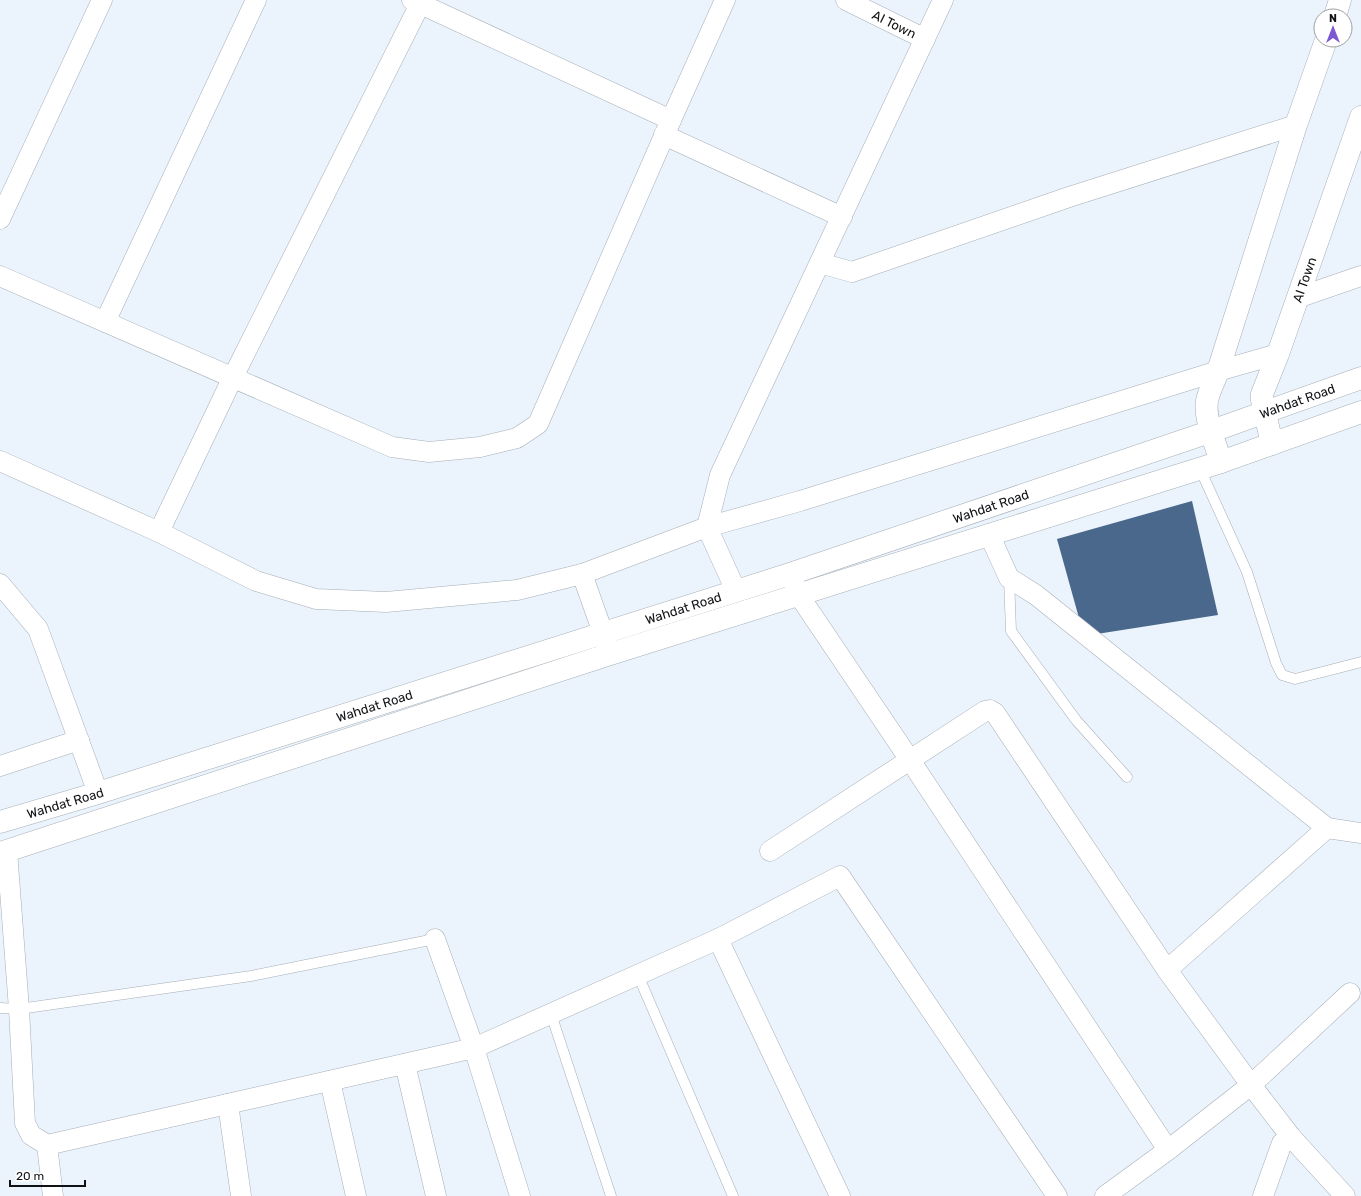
<svg xmlns="http://www.w3.org/2000/svg" width="1361" height="1196" viewBox="0 0 1361 1196" font-family="Rubik,sans-serif">
<style>
.building{fill:#49688b}
.lines{fill:none;stroke-linecap:round;stroke-linejoin:round}
.lane-casing{stroke:#a6aeb6;stroke-width:11}
.street-casing{stroke:#a6aeb6;stroke-width:21}
.secondary-casing{stroke:#a6aeb6;stroke-width:23}
.lane{stroke:#fff;stroke-width:10}
.street{stroke:#fff;stroke-width:20}
.secondary{stroke:#fff;stroke-width:22}
.labels{text-anchor:middle;dominant-baseline:central;stroke-width:4;stroke-linejoin:round;paint-order:stroke}
.street-label{font-size:13px;fill:#101215;stroke:#fff}
</style>
<rect width="100%" height="100%" fill="#ebf3fc"/>
<path class="building" d="M1192,501L1218,615L1084,636L1057,539Z"/>
<g class="lines">
<defs>
<path id="lane" d="M1200,469L1247,572L1276,663L1282,675L1295,679L1361,662
M1009,578L1011,631L1076,720L1127,777
M638,975L733,1196
M0,1008L19,1009L251,976L435,939
M551,1014L611,1196"/>
<g id="street">
<path d="M412,0L671,120"/>
<path id="s1" d="M846,0L925,39"/>
<path d="M664,135L842,217"/>
<path d="M0,219L102,0"/>
<path d="M820,263L852,272L1069,197L1296,125"/>
<path d="M0,276L392,447L429,452L480,447L517,438L538,424L671,120L725,0"/>
<path d="M1297,298L1361,276"/>
<path d="M105,322L256,0"/>
<path d="M0,461L159,532L256,581L316,599L386,602L517,590L582,574L707,527L800,501L1218,371L1278,354"/>
<path d="M159,532L233,377L420,4"/>
<path d="M989,534L1009,578L1036,595L1327,828L1361,833"/>
<path d="M582,574L608,647"/>
<path d="M793,581L798,594L910,760L1168,1150"/>
<path d="M0,584L38,629L98,793"/>
<path d="M736,591L707,527L720,475L943,0"/>
<path d="M0,766L79,740"/>
<path d="M7,851L19,1009L25,1123L31,1135L47,1145L474,1048L718,939L840,876L1057,1196"/>
<path d="M770,851L985,711L990,710L995,713L1167,970L1251,1085L1291,1137L1345,1196"/>
<path d="M435,939L474,1048L520,1196"/>
<path d="M718,939L840,1196"/>
<path d="M1167,970L1327,828"/>
<path d="M405,1064L436,1196"/>
<path d="M330,1081L356,1196"/>
<path d="M228,1104L241,1196"/>
<path d="M47,1145L53,1196"/>
<path d="M1105,1196L1168,1150L1251,1085L1350,993"/>
<path d="M1263,1196L1282,1143L1291,1137"/>
</g>
<g id="secondary">
<path d="M1335,16L1340,0"/>
<path id="s2" d="M1272,444L1262,400V394L1278,354L1361,117"/>
<path d="M1221,462C1216,445 1204,418 1207,401C1209,390 1215,380 1218,371L1296,125L1326,40"/>
<path id="s3" d="M0,822L98,793L790,574L1212,431L1361,378"/>
<path d="M0,853L610,654L1221,462L1361,412"/>
</g>
</defs>
<use href="#lane" class="lane-casing"/>
<use href="#street" class="street-casing"/>
<use href="#secondary" class="secondary-casing"/>
<use href="#lane" class="lane"/>
<use href="#street" class="street"/>
<use href="#secondary" class="secondary"/>
</g>
<g class="labels">
<g class="street-label">
<text stroke="none"><textPath href="#s1" startOffset="54">AI Town</textPath></text>
<text stroke="none"><textPath href="#s2" startOffset="173">AI Town</textPath></text>
<text stroke="none"><textPath href="#s3" startOffset="1364">Wahdat Road</textPath></text>
<text stroke="none"><textPath href="#s3" startOffset="1040">Wahdat Road</textPath></text>
<text stroke="none"><textPath href="#s3" startOffset="716">Wahdat Road</textPath></text>
<text stroke="none"><textPath href="#s3" startOffset="392">Wahdat Road</textPath></text>
<text stroke="none"><textPath href="#s3" startOffset="68">Wahdat Road</textPath></text>
</g>
</g>
<g transform="translate(1333 28)"><circle r="19" fill="#ffffff" stroke="#9fa0a1"/>
<path d="M0-3L7 15L0 10L-7 15Z" fill="#7e58d2"/>
<text y="-6" font-size="11" font-weight="bold" text-anchor="middle" fill="#101215">N</text>
</g>
<path d="M10 1180v6h75v-6" fill="none" stroke="#101215" stroke-width="2"/>
<text x="16" y="1180" font-size="12" fill="#101215" stroke="#ffffff" stroke-width="3" paint-order="stroke">20 m</text>
</svg>
